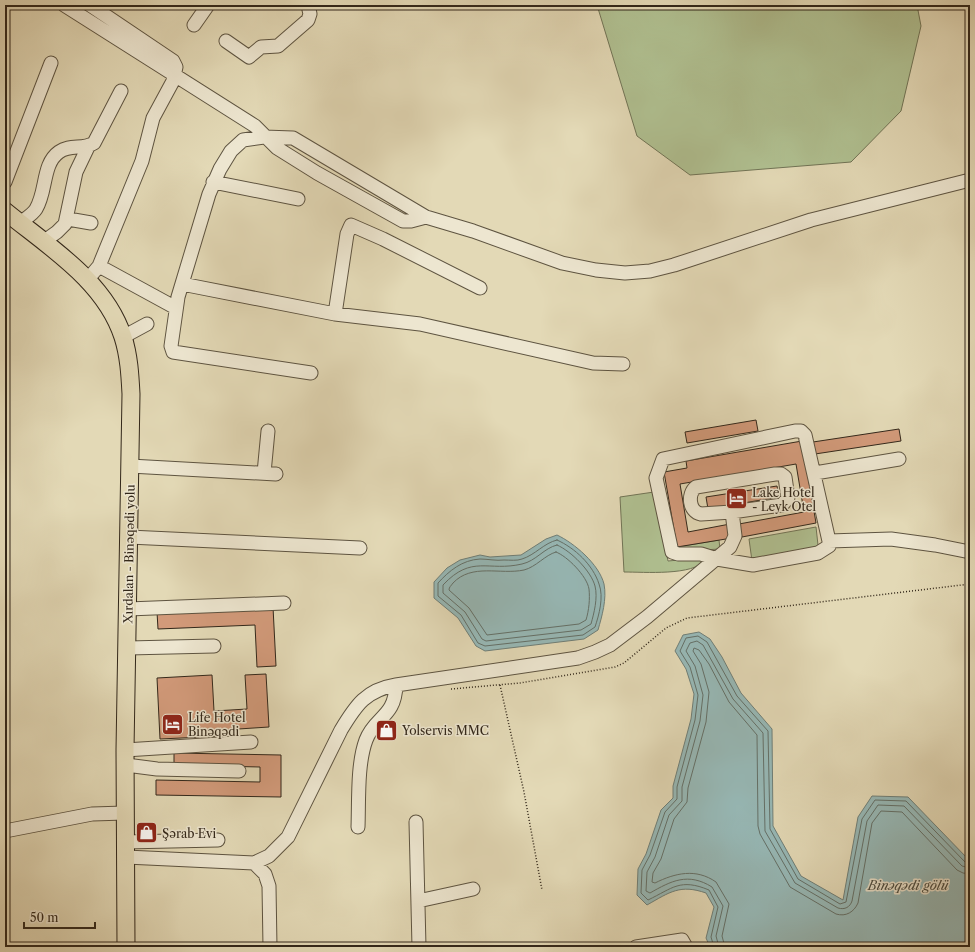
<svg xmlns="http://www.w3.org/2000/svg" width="975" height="952" viewBox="0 0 975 952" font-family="'Libre Caslon Text',serif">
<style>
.green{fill:#b0c091;stroke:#717456}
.water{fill:#97b9b7;stroke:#6f7f78}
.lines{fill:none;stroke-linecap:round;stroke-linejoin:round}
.shore{stroke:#647068;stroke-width:1}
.building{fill:#d29a7a;stroke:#32271a}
.minor-casing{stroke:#5e5441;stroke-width:15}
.major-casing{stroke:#32271a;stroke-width:19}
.path{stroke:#32271a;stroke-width:1.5;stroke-dasharray:1 2;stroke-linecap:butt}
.minor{stroke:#ede6d0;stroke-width:13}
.major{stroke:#e3d9b6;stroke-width:17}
.labels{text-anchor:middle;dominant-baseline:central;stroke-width:3;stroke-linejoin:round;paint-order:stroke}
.poi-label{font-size:12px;fill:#32271a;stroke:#ede6d0;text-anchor:start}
.street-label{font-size:12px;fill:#32271a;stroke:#ede6d0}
.water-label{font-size:13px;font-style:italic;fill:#4b4c41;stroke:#ede6d0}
</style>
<rect width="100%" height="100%" fill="#e3d9b6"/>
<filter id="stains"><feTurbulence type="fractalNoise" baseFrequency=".005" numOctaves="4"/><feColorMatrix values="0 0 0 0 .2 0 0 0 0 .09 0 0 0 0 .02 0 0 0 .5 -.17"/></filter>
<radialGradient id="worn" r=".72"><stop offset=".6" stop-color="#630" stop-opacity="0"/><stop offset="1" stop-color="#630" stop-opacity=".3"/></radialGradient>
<path class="green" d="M597,5H917L921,26L901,111L851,162L690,175L637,136Z
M654,492L668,561L701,558L705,560C694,576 644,572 624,572L620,497Z
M816,527L818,545L813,550L752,561L749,539Z
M719,540L720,549L683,551L677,547Z"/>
<path class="water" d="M557,535C574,543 599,564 604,584C607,599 602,616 598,630L584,639L485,651L476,646L458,618L434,598V582L447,568L460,560L480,555L490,557L521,555L546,539Z
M699,632L710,639L722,657L741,693L772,729L773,826L801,876L843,900L858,817L872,796L908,797L968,859H970V947H710L706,938L714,907L706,893C680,884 670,892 647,905L637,895L638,869L646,854L661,810L673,798V786L691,719L694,694L686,669L675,651L683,635Z"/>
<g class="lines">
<path class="shore" d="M557,540C575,548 593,565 599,584C604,597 599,615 595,627L583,635L485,646L478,643L461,615L438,596V583C449,571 462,560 480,559C488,559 496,561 504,560C510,560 517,561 522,559C535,555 544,543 557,540Z
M557,545C571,551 591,571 595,586C598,598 594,613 591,624L581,630L486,641L482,639L465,612L443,593V585C472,554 488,572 522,564C536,561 544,548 557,545Z
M556,552C567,556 587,576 589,589C590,599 589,610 586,620L579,624L487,635L469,608L449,590C449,587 451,586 453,583C472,563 500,575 524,570C536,567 545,555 556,552Z
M714,947L711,937L718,907L709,890C680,878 673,888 648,900L641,893L642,870L650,855L665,812L677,799V787L695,720L698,695L690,667L680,651L686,638L698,636L707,642L737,696L768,731L770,829L798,879L840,904L846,902L862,819L875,800L906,801L965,862L970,863
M719,947L716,936L723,906L712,887C688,872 671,881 650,893L646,891L647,872L655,857L669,815L682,801V787L700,721L703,695L695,666L686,651L690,643L697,641L703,645L733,699L763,733L765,831L795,883L838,908C845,910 850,907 852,901L867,821L878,805L904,806L962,866L970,868
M725,947L722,936L729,904L716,882C696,868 675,873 655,883L652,882L653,873L661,859L674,819L687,802L688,788L706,722L709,692L701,664L693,651L694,648L699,650L709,664L729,702L757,735L758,826L760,834L790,887L836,914C846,917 854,912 858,903L872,823L881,811L902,812L957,870L963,873L970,874"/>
</g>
<path class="building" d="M756,420L758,431L687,443L685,432Z
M899,429L901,441L815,454L813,442Z
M802,441L816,523L742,537L739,524L804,512L796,464L680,484L688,532L730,524L732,538L677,547L664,472L687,468L686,461Z
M777,486L779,497L708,509L706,497Z
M273,607L276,666L257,667L255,625L158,629L157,612Z
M266,674L269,727L223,730L224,736L160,739L157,678L212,675L214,711L247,709L245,675Z
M174,753L281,755V797L156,795V780L260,782V767L174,765Z"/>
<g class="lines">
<defs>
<path id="minor" d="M64,5L255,126L277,148L317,173L403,221H411L426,217L473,231L562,263L596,270L625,273L650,271L674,265L811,220L970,180
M194,25L208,5
M226,41L249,57L261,47L278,46L308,20L310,14L308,5
M5,182L51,63
M213,182L298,199
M68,219L91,223
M20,223C25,219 33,214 36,209C47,191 42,164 59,152C70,144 83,150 94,143L121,91
M43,242L57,232L65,224L76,172L88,147
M99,266L176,308
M88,279L99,266L142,161L153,118L173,81L176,67L173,61L90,5
M182,284L335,314L420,324L593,363L623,364
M335,314L347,234L351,225L383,239L480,288
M123,337L147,324
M311,373L173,352L171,346L178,297L209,194L220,169L231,151L243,140L264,137L293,138L426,217
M795,431H801L805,435L829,541V546L818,553L753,565L717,559L701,554H678L672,552L656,478L663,459Z
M130,466L276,474
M264,473L268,431
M815,473L899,459
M775,474H781L785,477L788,498L782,505L732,512L701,514C689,512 687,494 696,487Z
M129,537L360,548
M829,541L891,539L935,545L970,552
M128,609L284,603
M128,648L214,646
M125,750L251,742
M126,765L157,769L239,771
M416,822L419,947
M358,827C359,801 357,764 366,740C375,716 395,718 396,685
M5,831L92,814L125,813
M125,842L218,840
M126,857L254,863L265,874L269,886L270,947
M254,863L269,856L288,837L341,730C356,705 366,690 396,685L578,658L595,652L610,645L647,617L730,547L735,536L732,512
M418,901L473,889
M636,947L682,940L686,947"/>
<path id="major" d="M5,211C49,247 105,281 123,337C129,356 130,375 131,394L125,750L126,947"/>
</defs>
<use href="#minor" class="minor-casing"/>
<use href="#major" class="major-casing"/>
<path class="path" d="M500,685L524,792L542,890
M451,689L520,683L615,667L624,663L666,628L687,618L970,584"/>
<use href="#minor" class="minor"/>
<use href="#major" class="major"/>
</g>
<defs>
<symbol id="hotel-square" viewBox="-11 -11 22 22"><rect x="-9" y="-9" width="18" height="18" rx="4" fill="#8f2418" stroke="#ede6d0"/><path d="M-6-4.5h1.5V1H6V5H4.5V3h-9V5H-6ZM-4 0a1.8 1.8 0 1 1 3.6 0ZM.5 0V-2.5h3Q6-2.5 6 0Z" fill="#fff"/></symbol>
<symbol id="shop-square" viewBox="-11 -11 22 22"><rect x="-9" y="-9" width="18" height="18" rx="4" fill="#8f2418" stroke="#ede6d0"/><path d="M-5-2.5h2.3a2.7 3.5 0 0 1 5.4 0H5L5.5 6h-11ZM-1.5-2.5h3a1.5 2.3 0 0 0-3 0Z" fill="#fff"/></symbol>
</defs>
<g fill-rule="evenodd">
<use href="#hotel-square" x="724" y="486" width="25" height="25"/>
<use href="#hotel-square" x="160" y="712" width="25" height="25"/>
<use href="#shop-square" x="374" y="718" width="25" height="25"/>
<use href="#shop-square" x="134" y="820" width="25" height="25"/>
</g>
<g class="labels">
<g class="poi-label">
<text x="752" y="492">Lake Hotel<tspan x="752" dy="14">- Leyk Otel</tspan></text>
<text x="188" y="717">Life Hotel<tspan x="188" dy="14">Binəqədi</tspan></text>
<text x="402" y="730">Yolservis MMC</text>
<text x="162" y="833">Şərab Evi</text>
</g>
<g class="street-label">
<text transform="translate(129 554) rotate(-89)">Xırdalan - Binəqədi yolu</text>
</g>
<g class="water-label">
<text x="908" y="885">Binəqədi gölü</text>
</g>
</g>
<rect width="975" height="952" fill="none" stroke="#e3d9b6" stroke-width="20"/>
<rect x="6" y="6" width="963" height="940" fill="none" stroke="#32271a" stroke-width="2"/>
<rect x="10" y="10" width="955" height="932" fill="none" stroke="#32271a"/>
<path d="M24 922v6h71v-6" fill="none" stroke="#32271a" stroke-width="2"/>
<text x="30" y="922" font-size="12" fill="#32271a" stroke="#ede6d0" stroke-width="3" paint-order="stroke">50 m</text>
<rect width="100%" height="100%" filter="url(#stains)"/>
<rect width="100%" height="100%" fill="url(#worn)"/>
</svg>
